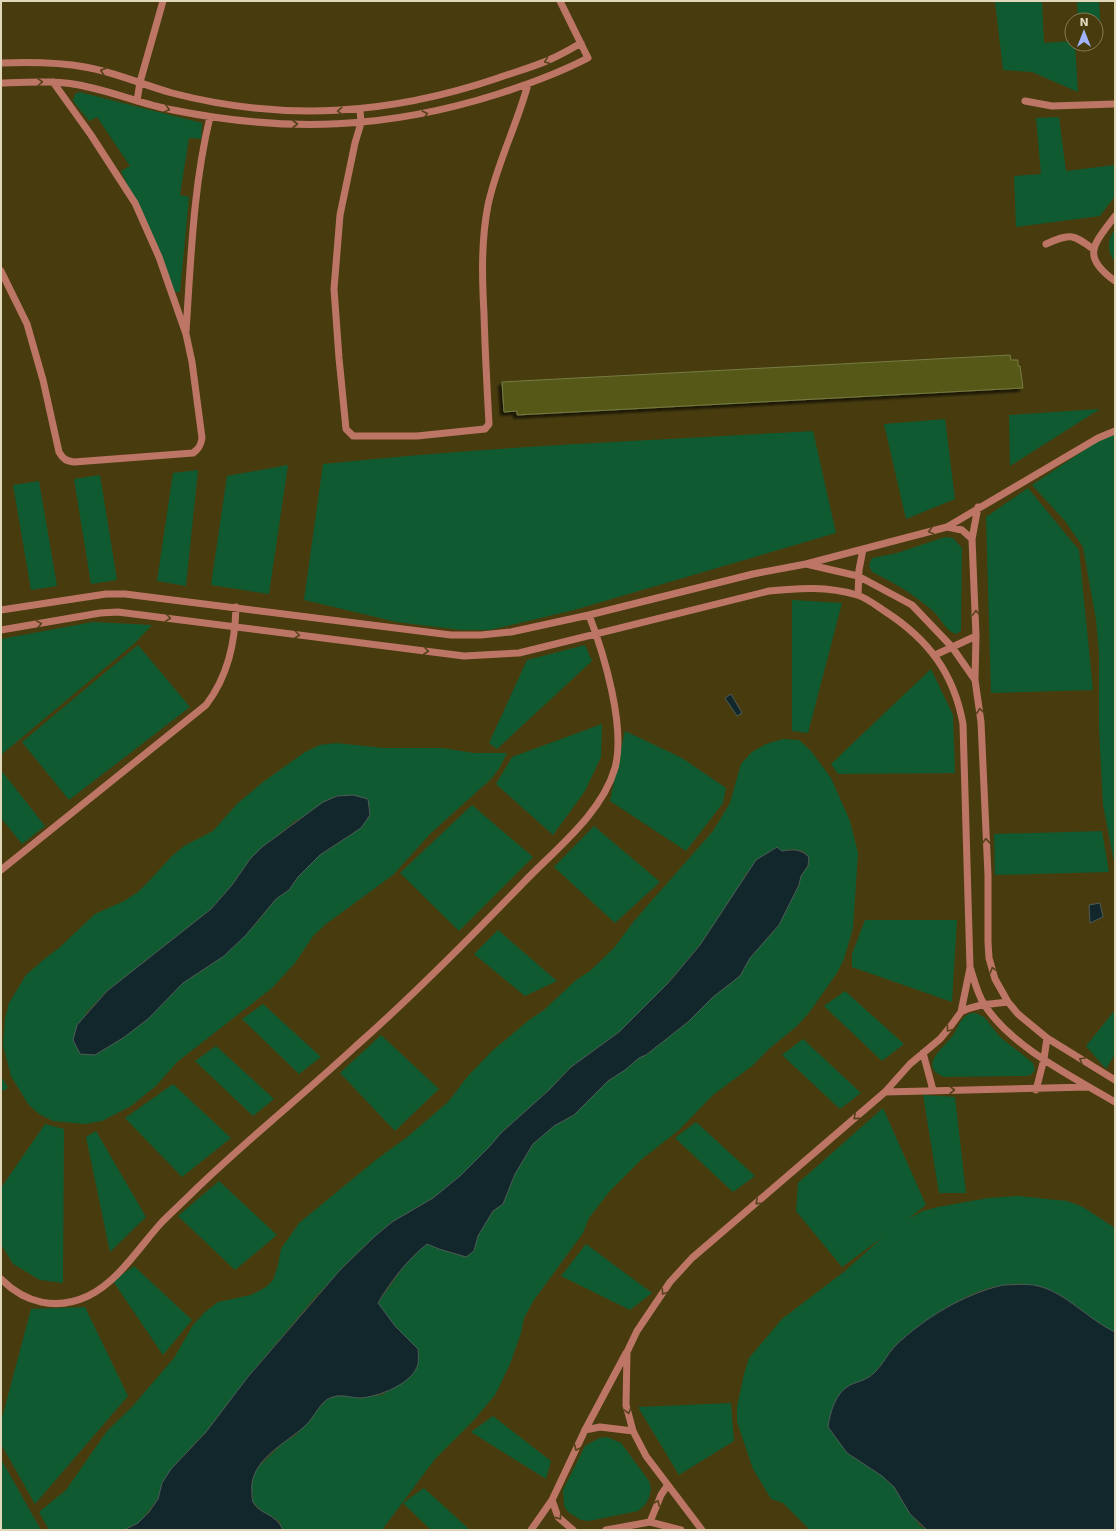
<svg xmlns="http://www.w3.org/2000/svg" width="1116" height="1531" viewBox="0 0 1116 1531" font-family="'DejaVu Sans',sans-serif">
<style>
.green{fill:#105a31;fill-rule:evenodd}
.water{fill:#11272c;stroke:#4f5c57}
.building{fill:#555915;stroke:#767c43;filter:url(#shadow)}
.lines{fill:none;stroke-linecap:round;stroke-linejoin:round}
.minor{stroke:#bd7666;stroke-width:7}
.oneway{stroke:#544218}
</style>
<defs>
<filter id="shadow"><feDropShadow dx="-3.5" dy="3.5" stdDeviation="1" flood-color="#0009"/></filter>
</defs>
<rect width="100%" height="100%" fill="#483c0f"/>
<path class="green" d="M995,1H1042L1044,43L1072,41V44H1075L1078,92L1032,72L1003,70Z
M1077,1H1099L1101,35L1096,36V20H1078Z
M79,92L202,123L201,139L189,138L180,195L189,197L180,292H175L121,171L130,166L97,117L89,121L73,101L75,94Z
M1059,117L1066,171L1115,165V196L1100,216L1016,227L1014,176L1041,174L1036,118Z
M1115,229V262C1107,251 1107,240 1115,229Z
M1100,409L1010,466L1009,415Z
M945,419L955,499L906,519L884,424Z
M813,431L836,533L574,610L490,630H462L397,622L304,600L323,464C486,447 649,440 813,431Z
M1115,434V867L1103,805L1099,729V653L1096,620L1083,547L1065,521L1032,485L1098,441Z
M288,465L269,594L211,585L227,476Z
M198,470L186,586L157,581L173,473Z
M100,475L117,580L91,584L74,479Z
M39,481L57,586L31,590L13,485Z
M1028,488L1079,550L1093,690L991,693L986,517Z
M945,537L953,538L962,548L961,628V631L956,634C947,632 941,619 934,612C915,595 895,583 872,572L869,565L872,558L897,553Z
M792,600L842,603L808,733L792,731Z
M93,622L152,625L136,642L1,755V639Z
M138,645L190,707L69,800L22,742Z
M585,645L592,661L497,749L489,743L527,660Z
M931,669L953,715L955,773L838,774L831,764Z
M602,724L601,757L585,791L553,835L496,784L512,757Z
M625,731L682,758L726,788L723,803L686,851L610,801Z
M783,739L799,740L811,751L831,778L850,821L858,853L853,928L844,959L837,973L808,1014L797,1026L770,1048L752,1066L713,1095L679,1130L642,1159L609,1192L589,1218L583,1233L534,1300L524,1318L521,1333L510,1364L495,1395L474,1420L435,1459L382,1530H283L279,1521L264,1513L253,1502L251,1485L255,1470L283,1443L296,1435L328,1398L344,1395L359,1398L382,1395L408,1378L418,1349L395,1326L378,1303L410,1258L427,1243L439,1249L466,1257L474,1251L478,1236L493,1211L503,1204L515,1174L533,1144L554,1126L574,1115L607,1081L625,1070L639,1058L646,1055L688,1022L713,997L740,976L750,958L779,925L799,885L801,876L808,866L809,857L803,851L792,849L782,851L746,873L739,887L700,945L658,994L619,1032L571,1067L549,1090L501,1133L489,1147L460,1176L433,1198L392,1222L374,1237L316,1296L247,1378L206,1432L171,1469L162,1483L158,1499L138,1524L124,1530H49L39,1512L66,1490L107,1431L131,1408L174,1358L193,1325L205,1312L218,1302L251,1295L266,1287L273,1280L278,1265L281,1249L299,1223L377,1159L406,1138L448,1102L468,1076L491,1052L529,1020L544,1010L576,980L590,971L614,948L634,921L713,831L730,803L741,764L752,752L766,744Z
M336,743L384,748H442L474,753H507L500,767L491,779L431,833L393,875L326,924L313,936L295,963L272,988L177,1062L156,1086L131,1106L102,1121L85,1124L53,1121L39,1114L28,1104L11,1076L3,1045L5,1019L9,1003L26,975L48,956L59,948L95,914L124,901L138,892L150,880L172,856L184,846L213,831L238,803L263,782L305,752L320,745ZM296,820L361,828L320,855L298,877L289,890L276,899L257,923L235,946L211,965L183,983L148,1019L123,1038L85,1014L107,991L211,909L232,885L250,859Z
M1,770L45,826L22,844L1,818Z
M472,805L533,857L459,931L400,873Z
M594,826L660,882L615,923L554,867Z
M1102,831L1109,872L995,875L994,834Z
M865,920H957L952,1002L852,967V954Z
M498,930L557,981L525,996L474,954Z
M845,991L904,1044L882,1061L824,1006Z
M263,1004L321,1057L299,1074L242,1019Z
M1115,1010V1054L1106,1069L1086,1046Z
M971,1013H976L984,1017L1000,1037L1033,1063L1035,1070L1031,1075L1026,1076L944,1077C916,1066 946,1046 954,1034C959,1025 961,1017 971,1013Z
M381,1035L439,1089L395,1131L340,1073Z
M803,1039L861,1093L840,1109L782,1055Z
M216,1046L274,1099L253,1116L195,1061Z
M1,1076L8,1088L1,1092Z
M173,1084L231,1138L182,1177L125,1118Z
M923,1095L955,1097L966,1193H939Z
M883,1108L926,1205L908,1219L923,1211L938,1207L988,1198L1018,1196L1067,1201L1083,1207L1115,1228V1332C1092,1321 1073,1301 1051,1291C997,1266 936,1311 896,1345C892,1349 889,1355 885,1360C876,1373 865,1382 849,1386L847,1453L882,1476L894,1487L920,1526L927,1530H810L783,1503L771,1499L753,1469L737,1422V1407L744,1374L749,1358L782,1319L845,1271L883,1237L842,1267L796,1211L798,1183Z
M696,1122L755,1176L733,1192L675,1138Z
M45,1124L64,1129L63,1283L40,1280L13,1264L1,1244V1188Z
M96,1131L146,1217L110,1252L86,1137Z
M219,1181L277,1235L235,1270L178,1216Z
M586,1244L652,1293L630,1310L561,1276Z
M134,1266L192,1320L163,1355L113,1281Z
M85,1307L128,1396L35,1504L1,1444V1422L31,1309Z
M731,1403L734,1441L679,1475L638,1407Z
M493,1416L551,1461L546,1479L471,1432Z
M607,1437L621,1443L649,1481L651,1489L649,1498L645,1505L638,1511L589,1521L581,1520L568,1512L564,1506L563,1490L585,1446L599,1438Z
M1,1459L41,1530H1Z
M424,1488L470,1530H431L403,1503Z"/>
<path class="water" d="M731,694L742,713L737,716L725,698Z
M353,795L368,799L370,815L361,828L320,855L298,877L289,890L276,899L246,935L224,956L183,983L148,1019L123,1038L95,1055L80,1054L73,1040L77,1025L107,991L211,909L232,885L250,859L262,847L323,802L337,796Z
M777,847L782,851C793,849 801,849 809,857L808,866L801,876L799,885L779,925L750,958L740,976L713,997L688,1022L646,1055L639,1058L625,1070L608,1081L574,1115L554,1126L533,1144L515,1174L503,1204L493,1211L478,1236L474,1251L466,1257L439,1249L427,1244C407,1260 391,1281 378,1303L395,1326L418,1349C418,1353 419,1359 418,1364C413,1384 378,1397 360,1398C349,1398 342,1393 330,1398C320,1402 314,1418 306,1425C286,1444 248,1460 252,1493C252,1495 252,1500 253,1502C260,1515 276,1513 283,1530H124L138,1523L149,1512L158,1499L162,1483L171,1469L206,1432L247,1378L340,1270L374,1237L392,1222L433,1198L460,1176L489,1147L501,1133L549,1090L571,1067L619,1032L669,982L700,945L756,860Z
M1100,903L1103,917L1090,923L1089,905Z
M1003,1285C1014,1285 1027,1283 1038,1286C1065,1292 1089,1320 1115,1332V1530H927L910,1514L894,1487L882,1476L847,1453L828,1427C830,1413 835,1393 850,1385C859,1381 867,1380 874,1373C883,1365 887,1354 895,1346C924,1318 964,1294 1003,1285Z"/>
<path class="building" d="M1010,355L1011,360H1018V366H1020L1023,388L517,415V411L504,412L502,382Z"/>
<g class="lines">
<path class="minor" d="M1,63C29,62 58,62 85,67C115,72 143,85 172,93C284,122 389,115 498,78C515,72 533,67 549,60C560,55 571,49 581,43
M1,83C30,82 60,80 88,87C117,93 144,105 173,110C287,133 388,129 498,94C529,84 559,73 588,58L560,1
M137,101L140,82L163,1
M1025,101L1052,106L1115,104
M360,110L361,123L355,143L340,215L334,289L339,358L346,429L353,436H417L485,429L489,424C487,387 485,351 484,314C482,278 481,241 488,205C497,163 517,125 528,84
M1115,216C1094,244 1080,256 1115,281
M1046,244C1070,233 1073,234 1093,249
M1,271L27,324L43,380L59,452C63,459 66,461 74,462L193,453C199,449 201,445 202,438L192,362L186,334L159,257L135,203L91,135L53,82
M186,331C191,259 193,187 210,117
M947,527L962,530L972,539
M806,564L947,527L1098,438L1115,431
M858,595L859,570L863,549
M1,610L106,594H125L451,635H481L511,632L589,615L753,574L806,564L858,576L912,605L952,647L975,680L981,722L988,875V942L989,958L995,979L1008,1002L1018,1014L1047,1038L1115,1080
M1,630L100,613L118,612L464,656L519,653L769,591C798,588 828,586 857,595C867,598 877,606 886,612C929,640 954,674 963,724L970,967C974,979 977,993 984,1004C1010,1046 1073,1077 1115,1102
M935,655L976,636
M975,680L976,636L972,539L978,507
M1,870L206,705C228,676 235,643 236,607
M961,1012C976,1004 991,1004 1008,1002
M923,1053L933,1090
M1036,1090L1044,1059L1047,1038
M885,1092L1089,1087
M1,1279C25,1303 56,1311 88,1296C119,1281 139,1247 162,1222C173,1211 184,1201 195,1190C247,1140 303,1095 356,1046C415,994 471,937 525,881C557,848 602,813 615,768C626,727 604,654 589,615
M585,1430L600,1427L633,1431
M552,1500L558,1517L573,1530
M650,1522L661,1495L667,1486
M531,1530L552,1500L585,1430L626,1353
M606,1530L650,1522L681,1530
M702,1530L646,1456L633,1431L626,1405L627,1352L637,1331L670,1282L692,1258L885,1092L910,1064L940,1039L950,1027L961,1012L970,968"/>
</g>
<defs><path id="oneway-chevron" d="M-2-3.5L2.5 0L-2 3.5" fill="none" stroke-width="1.6" stroke-linecap="round" stroke-linejoin="round"/></defs>
<g class="oneway">
<use href="#oneway-chevron" transform="translate(547 61) rotate(159)"/>
<use href="#oneway-chevron" transform="translate(103 71) rotate(-164)"/>
<use href="#oneway-chevron" transform="translate(40 82) rotate(-1)"/>
<use href="#oneway-chevron" transform="translate(167 109) rotate(15)"/>
<use href="#oneway-chevron" transform="translate(340 111) rotate(176)"/>
<use href="#oneway-chevron" transform="translate(425 114) rotate(-14)"/>
<use href="#oneway-chevron" transform="translate(295 124)"/>
<use href="#oneway-chevron" transform="translate(931 531) rotate(165)"/>
<use href="#oneway-chevron" transform="translate(976 613) rotate(-92)"/>
<use href="#oneway-chevron" transform="translate(168 618) rotate(7)"/>
<use href="#oneway-chevron" transform="translate(39 624) rotate(-10)"/>
<use href="#oneway-chevron" transform="translate(297 635) rotate(7)"/>
<use href="#oneway-chevron" transform="translate(426 651) rotate(7)"/>
<use href="#oneway-chevron" transform="translate(980 711) rotate(-98)"/>
<use href="#oneway-chevron" transform="translate(986 841) rotate(-92)"/>
<use href="#oneway-chevron" transform="translate(993 970) rotate(-106)"/>
<use href="#oneway-chevron" transform="translate(949 1029) rotate(129)"/>
<use href="#oneway-chevron" transform="translate(1082 1060) rotate(-149)"/>
<use href="#oneway-chevron" transform="translate(952 1090)"/>
<use href="#oneway-chevron" transform="translate(856 1117) rotate(139)"/>
<use href="#oneway-chevron" transform="translate(758 1202) rotate(139)"/>
<use href="#oneway-chevron" transform="translate(664 1292) rotate(124)"/>
<use href="#oneway-chevron" transform="translate(628 1411) rotate(75)"/>
<use href="#oneway-chevron" transform="translate(577 1448) rotate(115)"/>
<use href="#oneway-chevron" transform="translate(657 1503) rotate(-67)"/>
<use href="#oneway-chevron" transform="translate(559 1517) rotate(55)"/>
</g>
<rect width="1116" height="1531" fill="none" stroke="#e1d8bc" stroke-width="4"/>
<g transform="translate(1084 32)"><circle r="19" fill="#483c0f" stroke="#857a54"/>
<path d="M0-3L7 15L0 10L-7 15Z" fill="#a1b3fd"/>
<text y="-6" font-size="11" font-weight="bold" text-anchor="middle" fill="#e1d8bc">N</text>
</g>
</svg>
